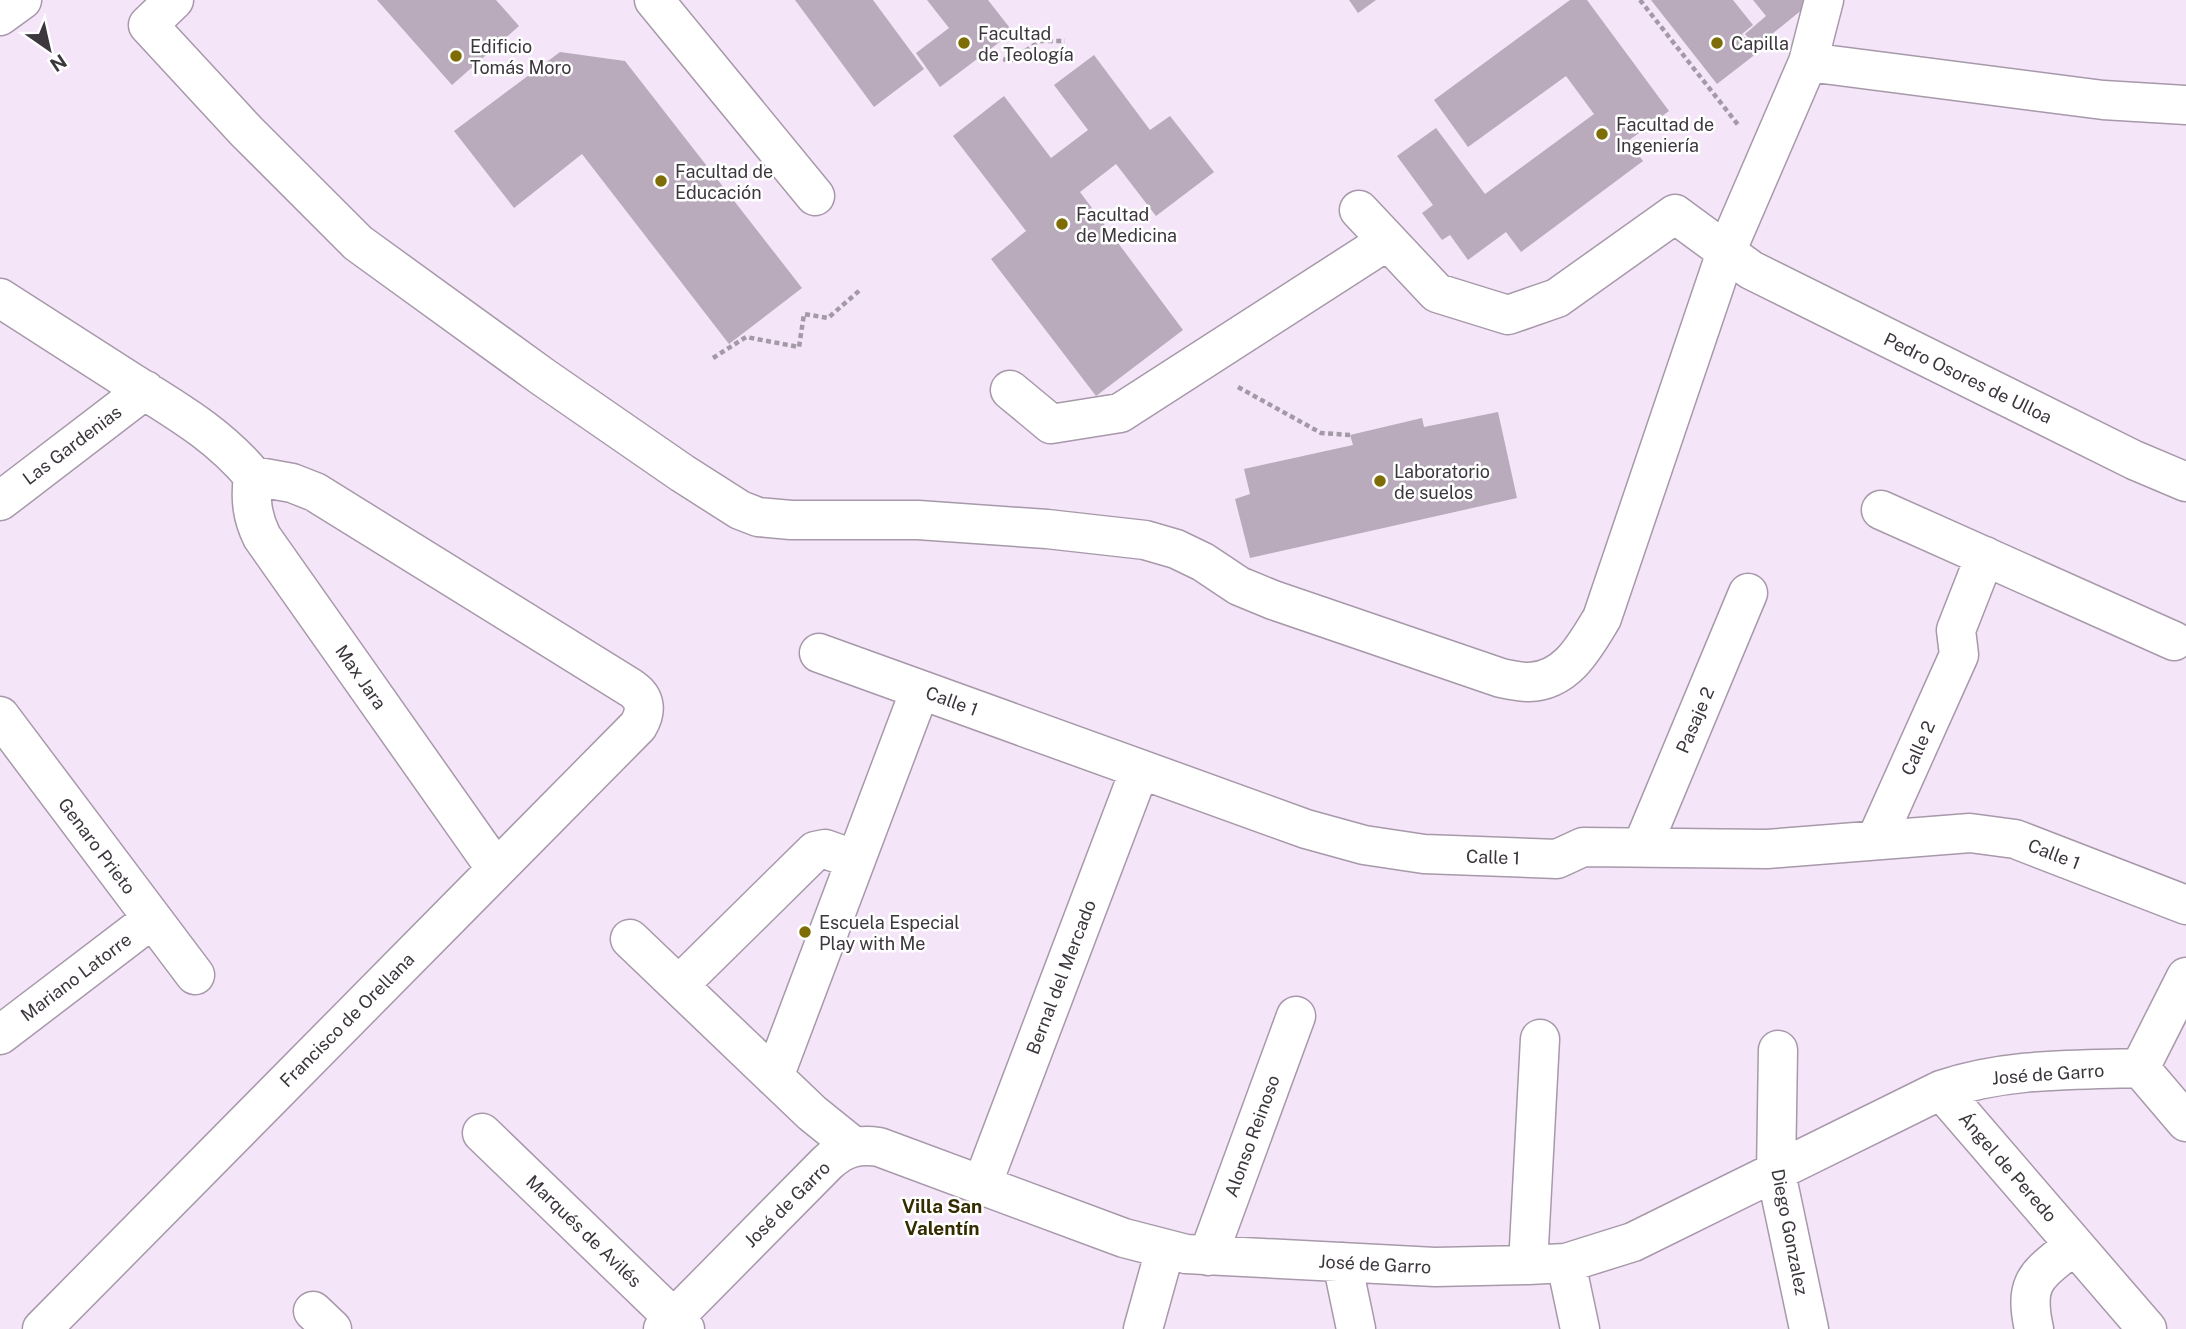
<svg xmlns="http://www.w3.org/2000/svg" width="2186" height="1329" viewBox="0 0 2186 1329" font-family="'Public Sans',sans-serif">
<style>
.building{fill:#b9aabc}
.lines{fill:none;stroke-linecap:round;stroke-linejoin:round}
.minor-casing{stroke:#a799aa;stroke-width:41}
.path{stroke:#a499a7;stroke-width:4.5;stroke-dasharray:5 3.5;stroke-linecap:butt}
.minor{stroke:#fff;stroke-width:38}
.poi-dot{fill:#7e6c06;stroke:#fff;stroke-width:2.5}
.labels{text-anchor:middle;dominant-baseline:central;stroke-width:5;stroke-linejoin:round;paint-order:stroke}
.poi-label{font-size:18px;fill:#3c363d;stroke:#fff;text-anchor:start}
.street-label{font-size:18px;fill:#3c363d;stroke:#fff}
.neighbourhood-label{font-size:19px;font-weight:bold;fill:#352c01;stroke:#fff}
</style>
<rect width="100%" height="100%" fill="#f4e5f8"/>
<path class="building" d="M377,0H496L519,26L452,85Z
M795,0H873L924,69L874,107Z
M927,0H988L1013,32L940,87L916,53L949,28Z
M1349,0H1376L1358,13Z
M1570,0H1587L1669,111L1628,141L1643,161L1521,252L1506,232L1468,260L1450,235L1442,240L1422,213L1433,205L1397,156L1436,128L1485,194L1594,114L1566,76L1468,147L1434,100Z
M1651,0H1733L1753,25L1742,34L1757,53L1717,84Z
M1753,0H1814L1756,47L1745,34L1766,16Z
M560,52L625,61L802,288L729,344L582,154L514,208L454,131Z
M1094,55L1150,130L1170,116L1214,172L1156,216L1116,164L1080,192L1183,330L1096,396L991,259L1026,231L953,136L1004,96L1051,158L1088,130L1054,85Z
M1498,412L1517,498L1250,558L1235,499L1250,494L1244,469L1353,445L1350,435L1422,418L1424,427Z"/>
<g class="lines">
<defs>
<path id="minor" d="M174,0L148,25L246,131L358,243L543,377L682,473L740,510L758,517L791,520H918L1047,529L1145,540L1176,549L1203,562L1239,586L1273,600L1501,678C1510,680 1520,682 1529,682C1567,681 1585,646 1602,618L1726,252L1808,62L1824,0
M654,0L815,196
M0,16L22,0
M1808,62L2103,100L2186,105
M1359,210L1437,293L1508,315L1557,298L1675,214L1751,270L2134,460L2186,482
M0,298C44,326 87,354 131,382C177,411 218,434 253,476C250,499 252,517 262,537L496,869
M1010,390L1051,424L1120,413L1387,241
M0,501L145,390
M1881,510L2174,641
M819,653L1306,829L1364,845L1424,854L1557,859L1583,847L1767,849L1970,833L2015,839L2186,905
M0,716L195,975
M1876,840L1959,655L1956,630L1985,556
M1642,847L1748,593
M630,939L812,1113L853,1146
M679,985L815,851L825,849L856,860
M0,1035L152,919
M1778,1050L1776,1173L1809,1329
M2140,1068L2186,977
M2140,1068L2186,1122
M774,1077L920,690
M1941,1090L2147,1329
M482,1133L685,1329
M982,1185L1140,769
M1208,1256L1296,1016
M1342,1262L1356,1329
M1566,1263L1580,1329
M1528,1265L1540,1039
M313,1311L332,1329
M42,1329L638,726C647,711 646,698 631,688L315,492L292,483L253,476
M663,1329L827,1163C843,1148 857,1144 879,1147L1124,1238L1186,1254L1435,1267L1528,1265L1566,1263L1633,1242L1941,1090C2006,1068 2072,1070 2140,1068
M1143,1329L1165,1250
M2034,1329C2023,1279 2038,1275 2074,1245"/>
</defs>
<use href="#minor" class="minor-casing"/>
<path class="path" d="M1640,0L1739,126
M995,57L1011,61L1040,41H1065
M713,358L746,337L799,347L804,314L828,318L860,290
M1238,387L1321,433L1350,435"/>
<use href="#minor" class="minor"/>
</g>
<g class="poi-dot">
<circle cx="964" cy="43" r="7"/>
<circle cx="1717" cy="43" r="7"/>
<circle cx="456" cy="56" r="7"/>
<circle cx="1602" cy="134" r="7"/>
<circle cx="661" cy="181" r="7"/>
<circle cx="1062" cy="224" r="7"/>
<circle cx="1380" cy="481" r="7"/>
<circle cx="805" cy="932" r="7"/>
</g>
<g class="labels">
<g class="poi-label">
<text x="978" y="33">Facultad<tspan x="978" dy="21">de Teología</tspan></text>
<text x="1731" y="43">Capilla</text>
<text x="470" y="46">Edificio<tspan x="470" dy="21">Tomás Moro</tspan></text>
<text x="1616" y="124">Facultad de<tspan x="1616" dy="21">Ingeniería</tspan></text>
<text x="675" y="171">Facultad de<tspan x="675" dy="21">Educación</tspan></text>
<text x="1076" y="214">Facultad<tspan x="1076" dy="21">de Medicina</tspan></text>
<text x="1394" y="471">Laboratorio<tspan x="1394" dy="21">de suelos</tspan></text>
<text x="819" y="922">Escuela Especial<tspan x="819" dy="21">Play with Me</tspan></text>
</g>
<g class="street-label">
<text transform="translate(1968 378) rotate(26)">Pedro Osores de Ulloa</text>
<text transform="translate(72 445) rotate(-37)">Las Gardenias</text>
<text transform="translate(361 677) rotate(55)">Max Jara</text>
<text transform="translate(952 701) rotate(20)">Calle 1</text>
<text transform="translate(1695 720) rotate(-67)">Pasaje 2</text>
<text transform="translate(1918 748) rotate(-66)">Calle 2</text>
<text transform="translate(97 846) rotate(53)">Genaro Prieto</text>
<text transform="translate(2054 854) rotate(21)">Calle 1</text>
<text transform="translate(1493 857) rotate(2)">Calle 1</text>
<text transform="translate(76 977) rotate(-37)">Mariano Latorre</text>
<text transform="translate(1061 977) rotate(-69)">Bernal del Mercado</text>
<text transform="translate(347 1020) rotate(-45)">Francisco de Orellana</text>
<text transform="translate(2048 1074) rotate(-4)">José de Garro</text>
<text transform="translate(1252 1136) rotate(-70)">Alonso Reinoso</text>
<text transform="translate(2008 1167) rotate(49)">Ángel de Peredo</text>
<text transform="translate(787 1204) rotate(-45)">José de Garro</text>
<text transform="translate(584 1231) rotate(44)">Marqués de Avilés</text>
<text transform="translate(1790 1232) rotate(79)">Diego Gonzalez</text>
<text transform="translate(1375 1264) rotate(3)">José de Garro</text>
</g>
<g class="neighbourhood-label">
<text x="942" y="1206">Villa San<tspan x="942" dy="22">Valentín</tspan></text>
</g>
</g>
<g transform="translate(49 49) rotate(146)" stroke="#ffffff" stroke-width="5" paint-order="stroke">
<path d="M0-5L12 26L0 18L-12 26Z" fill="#3c363d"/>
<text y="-10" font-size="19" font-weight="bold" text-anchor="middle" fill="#3c363d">N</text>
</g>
</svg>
